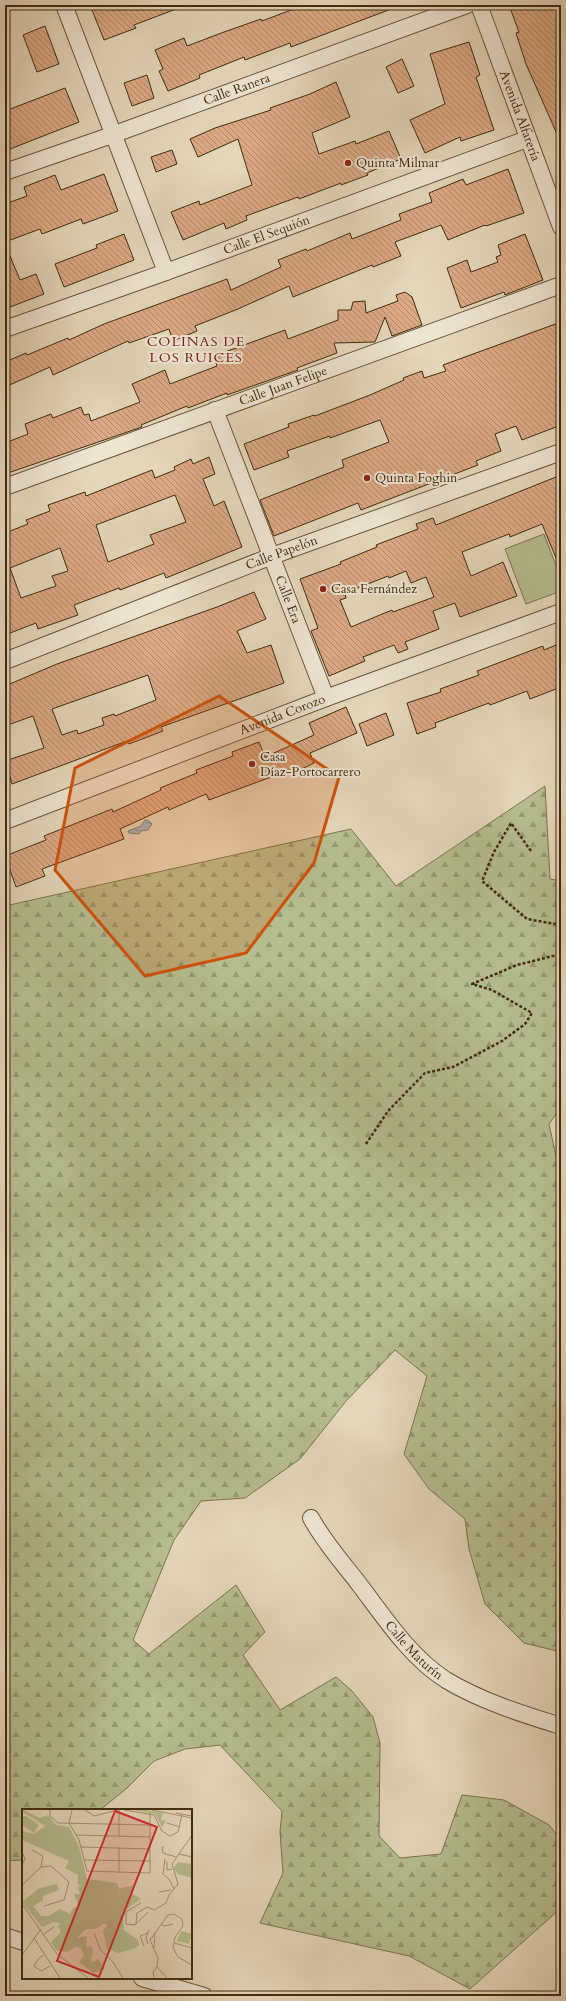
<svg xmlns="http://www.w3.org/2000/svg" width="566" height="2001" viewBox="0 0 566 2001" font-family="Cardo,serif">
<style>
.grass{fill:#b5bd8f;stroke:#7b744e}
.forest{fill:url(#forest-firs);stroke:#7b744e}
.water{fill:url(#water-ripples);stroke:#777e76}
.building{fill:url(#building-back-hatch);stroke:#412b0e;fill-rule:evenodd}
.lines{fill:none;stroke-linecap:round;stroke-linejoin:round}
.street-casing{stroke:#6a5639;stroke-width:18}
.path{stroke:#412b0e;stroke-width:2.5;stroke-dasharray:3 2;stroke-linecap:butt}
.street{stroke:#ede4d2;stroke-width:16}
.marked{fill:#cf520c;fill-opacity:0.2;stroke:#cf520c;stroke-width:3;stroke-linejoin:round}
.poi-dot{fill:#8f2418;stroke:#ede4d2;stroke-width:1.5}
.labels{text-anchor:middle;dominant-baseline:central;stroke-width:4;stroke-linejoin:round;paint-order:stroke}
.street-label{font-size:13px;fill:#412b0e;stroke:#ede4d2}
.poi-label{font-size:13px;fill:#412b0e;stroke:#ede4d2;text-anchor:start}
.neighbourhood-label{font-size:14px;letter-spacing:1px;fill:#7a1f14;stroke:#ede4d2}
.inset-road{fill:none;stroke:#a39275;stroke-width:1}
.view{fill:#d62828;fill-opacity:0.15;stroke:#d62828;stroke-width:2}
.inset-edge{fill:none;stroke:#412b0e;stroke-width:2}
</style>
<defs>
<pattern id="forest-firs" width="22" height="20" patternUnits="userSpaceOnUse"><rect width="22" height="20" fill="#b5bd8f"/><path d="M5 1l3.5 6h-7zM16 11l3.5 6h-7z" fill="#959a73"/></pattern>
<pattern id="water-ripples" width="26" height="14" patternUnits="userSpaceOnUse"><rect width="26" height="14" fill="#9bb6bb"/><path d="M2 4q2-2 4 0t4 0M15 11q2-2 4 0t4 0" fill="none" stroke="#809496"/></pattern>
<pattern id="building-back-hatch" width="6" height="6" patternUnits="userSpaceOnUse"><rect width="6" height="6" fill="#dba984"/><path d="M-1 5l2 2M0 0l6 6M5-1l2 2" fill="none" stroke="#b38a6a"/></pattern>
</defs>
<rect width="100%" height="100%" fill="#e4d6ba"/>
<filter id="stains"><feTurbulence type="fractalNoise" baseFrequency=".005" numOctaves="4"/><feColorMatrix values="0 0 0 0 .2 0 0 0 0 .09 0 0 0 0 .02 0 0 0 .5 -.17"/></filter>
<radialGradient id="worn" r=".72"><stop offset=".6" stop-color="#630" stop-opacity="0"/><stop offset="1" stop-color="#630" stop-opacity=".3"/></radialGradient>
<path class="grass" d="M544,534L561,579V591L526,604L505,549Z"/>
<path class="forest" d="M545,786L550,879L561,881V1107L549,1124L561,1179V1652L524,1643L485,1604L469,1549L465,1519L429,1489L404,1454L427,1376L395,1350L346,1401L300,1459L245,1498L201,1501L174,1540L133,1640L149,1654L236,1585L265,1632L243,1655L280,1710L336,1677L352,1691L373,1717L380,1743L379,1836L400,1858L441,1854L462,1795L504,1800L549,1825L561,1840V1908L470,1989L409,1956L260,1923L283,1873L280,1832L282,1811L220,1745L185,1749L154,1761L127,1788L100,1810H23V1860L5,1861V1302L7,1301L9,1271L5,1263V906L351,829L396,886Z"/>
<path class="water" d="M145,820H148L152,824L148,830L141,831L139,834L129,833L128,831L141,826Z"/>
<path class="building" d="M90,5H184V6L134,25L136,28L104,40Z
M304,5H307L308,10L322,5L399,6L291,47L290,43L245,60L244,57L199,75L200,78L168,91L159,71L163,69L155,50L184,38L187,46L224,32L261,19L262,21Z
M509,5H561V143L526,64L516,33L519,32Z
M45,26L59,64L37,72L23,35Z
M469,42L480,75L476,77L494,130L461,141L460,137L425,153L410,120L445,104L430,54Z
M402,59L414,86L398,93L386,67Z
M147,75L154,98L132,106L124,83Z
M336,82L350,117L312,133L319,154L355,141L356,144L389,131L401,159L367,173L368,175L341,185V183L299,199L298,197L246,216L247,220L226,229L224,223L183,240L171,212L199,201L200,205L252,185L238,139L198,157L190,139L215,128L271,110L270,108L310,94Z
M65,88L79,122L10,149L5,135V111Z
M172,150L177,164L156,172L151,157Z
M508,169L524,213L486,226L485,225L448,240L441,225L395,242L401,256L373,267L372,265L293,297L289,286L238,309L195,326L197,331L173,341L169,329L129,343L128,341L53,375L50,367L5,387V362L26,353L27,355L68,338L69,340L104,324L227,279L231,290L281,267L278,260L306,249L307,251L350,233L352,239L401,220L399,214L432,202L429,193L463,179L466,185Z
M104,174L118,211L83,224L81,219L42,234L40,229L5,242V204L27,196L24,187L55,175L61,190Z
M124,234L134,260L64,287L55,264L97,248L96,245Z
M525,234L543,280L505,295L504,292L461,308L447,268L467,260L471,272L498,262L496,257L501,255L498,245Z
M5,244L20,280L36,274L44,294L5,309Z
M405,292L412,297L422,325L392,336L385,317L375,342L334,343L337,353L297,368L298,370L227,395V393L188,408L187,406L141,425L142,427L5,474V443L28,434L25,424L51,414L53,418L81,407L84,415L89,414L91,421L140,402L132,384L165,370L170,384L217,366L214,356L285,330L288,339L338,320V310H351L353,302L365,301L366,313L398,301L396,295Z
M561,322V425L522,440L516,426L495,434L501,451L476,461L478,465L361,510L358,503L274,536L260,500L344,467L342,460L389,442L380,420L330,438V436L287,451L289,457L254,470L244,444L289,427L288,424L314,415L315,416L370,395L404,380L403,378L422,371L424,378L446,371L443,365Z
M209,457L215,474L203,479L214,506L224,501L242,547L166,578L164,573L120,590L119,588L74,605L78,615L38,629L36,623L5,635V533L28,524L26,520L50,511L48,505L85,492L86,496L152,470L155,478L175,470L174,467L191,459L193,464ZM175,495L186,522L150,535L154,544L108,562L96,525ZM60,548L68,571L52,576L56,586L21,598L10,568Z
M561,475V570L542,524L510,537L509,534L462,552L471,576L503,562L517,596L460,617L455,603L433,611L439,629L405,642L408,649L398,653L394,645L363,657L365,661L329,676L311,631L318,628L300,579L341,564L340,562L377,547L376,545L418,529L416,524L433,518L436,525ZM406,571L411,583L426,577L434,597L393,612L392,610L351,627L340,600L346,598L345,593L388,576L389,578Z
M254,592L266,619L237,631L247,653L271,645L284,683L161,727L163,731L129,744L127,741L12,784L5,761L44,748L33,716L5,726V686L57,664L217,607ZM148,675L156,700L115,716L114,714L102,718L104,725L78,734L77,730L62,735L52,709Z
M561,643V687L530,699L527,691L490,705L489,703L435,723L436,727L417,734L407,703L441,692L440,689L479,675L477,671L543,646L544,650Z
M346,707L357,733L310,753L314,763L291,774L290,770L209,800L206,794L169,810L168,807L120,829L124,839L42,869L45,876L16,887L5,856L46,840L44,836L112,809L113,812L161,790L160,788L197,773L196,770L233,756L232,752L259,742L265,757L314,735L309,723Z
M386,713L394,735L367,746L359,724Z"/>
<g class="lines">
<defs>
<g id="street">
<path d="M64,5L166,272"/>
<path id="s1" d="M479,5L561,227"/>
<path id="s2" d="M5,172L112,135L467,5"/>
<path id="s3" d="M5,329L166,272L527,139"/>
<path id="s4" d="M215,410L326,698"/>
<path id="s5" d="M5,487L561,285"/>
<path id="s6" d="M5,661L272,556L561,452"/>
<path id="s7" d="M5,821L326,698L561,612"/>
<path id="s8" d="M311,1518C324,1542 342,1562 359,1584C384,1617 410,1657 446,1680C481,1701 522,1714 561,1726"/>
<path d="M5,1936L23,1942"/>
<path d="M142,1978L204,1996"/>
</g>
</defs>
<use href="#street" class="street-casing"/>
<path class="path" d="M531,851L511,823L494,852L482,881L527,919L561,925
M366,1144L388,1111L425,1073L453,1067L502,1041L525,1024L532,1013L492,990L472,984L517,965L561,954"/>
<use href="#street" class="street"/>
</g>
<path class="marked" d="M219,696L339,777L314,863L246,953L145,976L55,870L75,768Z"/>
<g class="poi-dot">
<circle cx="348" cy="163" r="4"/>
<circle cx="367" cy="478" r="4"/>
<circle cx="323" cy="589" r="4"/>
<circle cx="252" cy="764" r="4"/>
</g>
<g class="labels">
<g class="street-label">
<text stroke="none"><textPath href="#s2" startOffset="246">Calle Ranera</textPath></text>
<text stroke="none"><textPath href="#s1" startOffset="118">Avenida Alfarería</textPath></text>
<text stroke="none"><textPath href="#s3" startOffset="278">Calle El Sequión</textPath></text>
<text stroke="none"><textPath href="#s5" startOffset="296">Calle Juan Felipe</textPath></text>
<text stroke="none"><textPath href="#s6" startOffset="297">Calle Papelón</textPath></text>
<text stroke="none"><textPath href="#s4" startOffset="203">Calle Era</textPath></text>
<text stroke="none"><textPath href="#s7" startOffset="297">Avenida Corozo</textPath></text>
<text stroke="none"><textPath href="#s8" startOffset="168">Calle Maturín</textPath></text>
</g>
<g class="poi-label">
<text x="356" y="163">Quinta Milmar</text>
<text x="375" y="478">Quinta Foghin</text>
<text x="331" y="589">Casa Fernández</text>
<text x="260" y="757">Casa<tspan x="260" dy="15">Díaz-Portocarrero</tspan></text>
</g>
<g class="neighbourhood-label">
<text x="196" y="341">COLINAS DE<tspan x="196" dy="16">LOS RUICES</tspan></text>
</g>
</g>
<g transform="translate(22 1809)">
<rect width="170" height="170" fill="#e4d6ba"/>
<path d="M4,7L17,16L12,24L0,16V8ZM159,122L170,125L167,135L155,132Z" fill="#b5bd8f"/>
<path d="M1,1L18,9L26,6L34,16L47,18L57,38L65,70L95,74L97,80L111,76L109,84L119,90L101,102V107L102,121L116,131L117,136L113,139L97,144L85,140L81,122L85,117L83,114L73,120H64L55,129L65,127L64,138L70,137L71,141L69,152L72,153L76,150L83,160L71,164L57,153L62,146L59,139L54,138L44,143L34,141L29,133L39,123L36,118L38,114L32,113L20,118L0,93L18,79L35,75L37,81L21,87V91L11,97L19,107H27L38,100L48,105L51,99L57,97L52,85H58L56,78L59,77L56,75V66L43,59L47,52L0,31V22L12,25L23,17L1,3ZM156,53L170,55V69L156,65L151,59Z" fill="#b5bd8f"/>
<path d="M111,1H124L141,4L139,11L144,12L140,18L133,5Z" fill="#b5bd8f"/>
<path class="inset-road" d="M28,1V7L36,14L128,16M63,1L72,7L96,1M102,1L132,6L140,22L148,27L156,23L160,5M130,1L170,9M154,4L170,7M47,14L57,31L65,62L128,64V4M47,14L50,1M145,14L158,18M54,26L128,28M97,27V1M59,38L128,40M142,38H140L141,44L154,48M97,39V64M10,41L21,47L19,58M0,43L3,50L0,55M157,45L170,48M143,50L141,65L147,70L152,80M62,51L128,52M145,53V61L150,60M0,76L19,58L29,57L47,73L42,91M137,83L149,81M119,94L104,103V115L113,116L126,103M0,95L35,145L66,169M22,97L42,91M132,101L144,94L147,86L156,75L150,55L170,26M114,115L115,104L125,98L132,101M139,115L142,117L151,115M72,124L78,140L91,153L101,169M22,125L32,118M12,129L38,169M152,134L170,139M126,135L124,129L127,121M122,137L118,127L126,124M132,139L133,123M0,146L19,120M22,146L17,149L12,157L19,162L28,157M135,158L145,169M132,169L131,163L135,158L136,149L128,131L146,106L152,105L160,110L161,117L153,128L151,139L156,148L170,156"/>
<path class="view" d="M93,2L135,18L77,168L35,152Z"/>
<rect width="170" height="170" class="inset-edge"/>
</g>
<rect width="566" height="2001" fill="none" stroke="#e4d6ba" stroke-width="20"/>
<rect x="6" y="6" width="554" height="1989" fill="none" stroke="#412b0e" stroke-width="2"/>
<rect x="10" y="10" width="546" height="1981" fill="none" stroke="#412b0e"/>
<rect width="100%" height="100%" filter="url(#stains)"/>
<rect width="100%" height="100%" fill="url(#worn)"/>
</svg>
